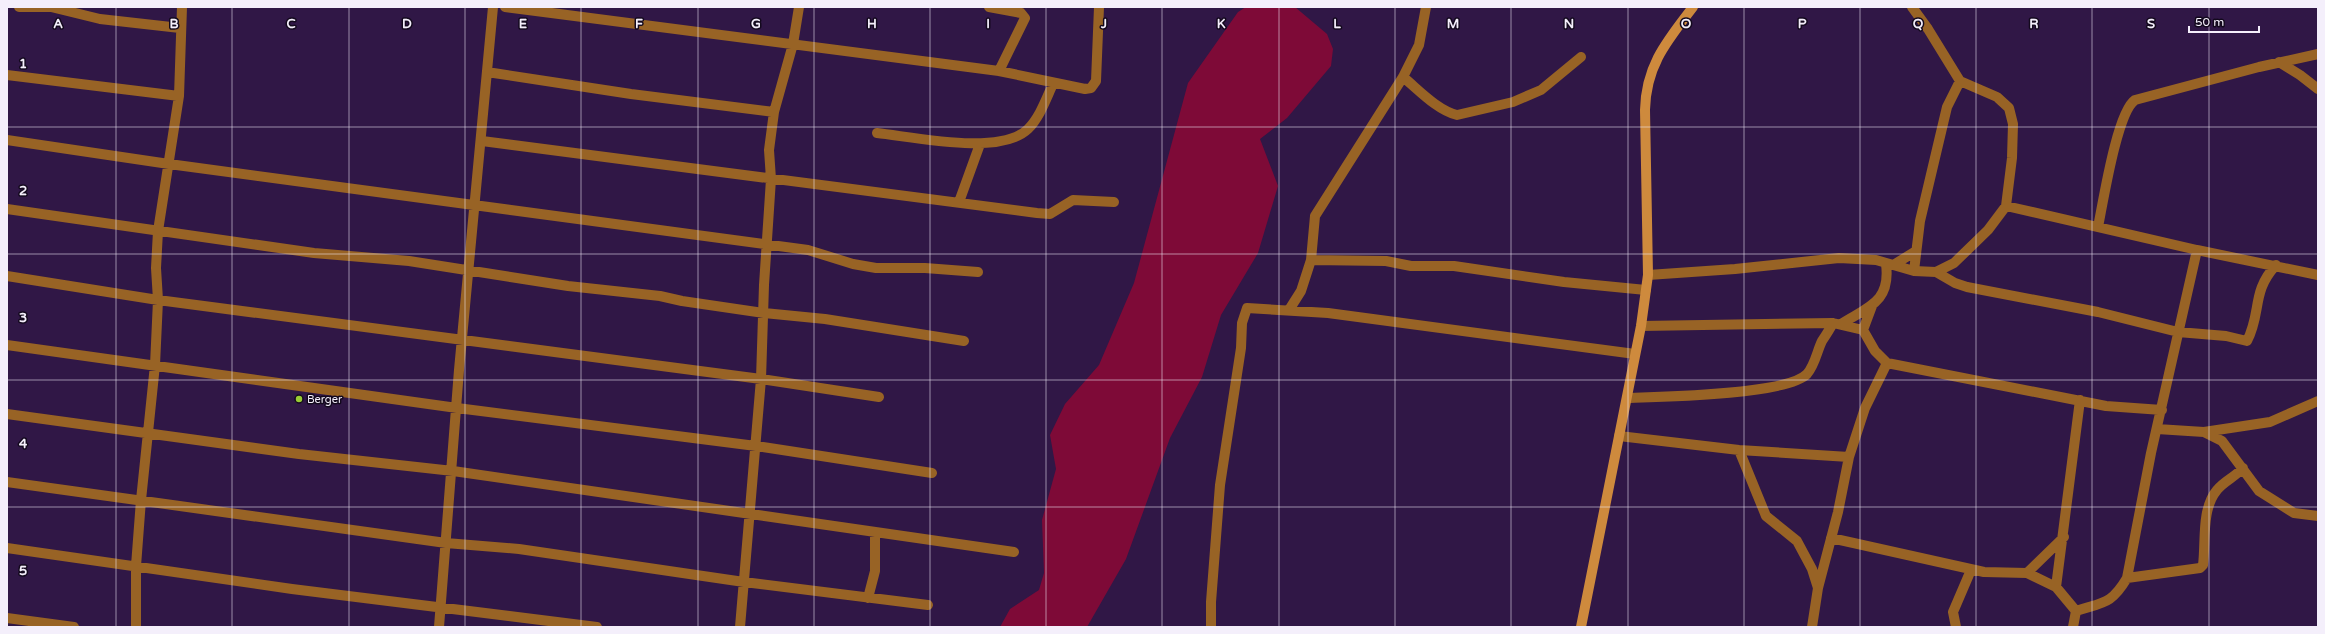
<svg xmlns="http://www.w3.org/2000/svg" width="2325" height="634" viewBox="0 0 2325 634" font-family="'Varela Round',sans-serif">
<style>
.green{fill:#7e0a37}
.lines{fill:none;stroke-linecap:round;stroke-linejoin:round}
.street{stroke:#986325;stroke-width:10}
.secondary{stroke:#ce8a3d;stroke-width:10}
.grid{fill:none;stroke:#f4effb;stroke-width:1;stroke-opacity:0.55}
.poi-dot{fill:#99cb35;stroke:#13091d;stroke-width:1.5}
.labels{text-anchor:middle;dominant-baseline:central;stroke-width:3;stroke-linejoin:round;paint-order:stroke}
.poi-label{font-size:11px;fill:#f4effb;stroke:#13091d;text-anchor:start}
.grid-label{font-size:13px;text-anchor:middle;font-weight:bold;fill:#f4effb;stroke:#13091d;stroke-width:3;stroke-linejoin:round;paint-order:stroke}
</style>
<rect width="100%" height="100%" fill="#301746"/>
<path class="green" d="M1246,7H1295L1327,34L1333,49L1331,66L1287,118L1260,139L1278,186L1258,253L1221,315L1202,377L1170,438L1126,559L1087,627H1000L1010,609L1039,590L1044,573L1042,520L1056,469L1050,435L1065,404L1099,365L1134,283L1188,83L1238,12Z"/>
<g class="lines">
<path class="street" d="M19,7H51L100,19L180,28
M505,7L999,71L1085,89L1091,88L1096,81L1099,7
M989,7L1021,13L1025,18L999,71
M1426,7L1419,45L1403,77L1315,216L1311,260L1386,261L1411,266H1454L1564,282L1646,290
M2279,62L2300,75L2318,89
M487,72L631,94L774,112
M7,75L179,96
M1403,77C1419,90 1437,110 1457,115L1513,102L1541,90L1581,57
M877,133C914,137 1000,156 1028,129C1040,117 1046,99 1053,84
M7,140L169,164L808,250L853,264L876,268H925L978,272
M482,141L1037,213L1050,214L1073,200L1114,202
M959,202L980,144
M2006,206L2197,250L2318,275
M7,209L314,253L409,261L568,286L660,296L682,301L764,313L825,319L964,341
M2098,227C2103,203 2117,112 2135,100L2259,67L2318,54
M2197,250L2151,453L2127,578L2200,568L2203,565C2206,542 2201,509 2217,490C2224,481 2235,477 2243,468
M1895,264L1916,251
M1914,271L1920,221L1947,107L1960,81
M1936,272L1955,283L1967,287L2098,312L2178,332L2226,336L2247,341C2262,312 2251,292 2276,265
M1648,275L1735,269L1839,258L1876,260L1914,271L1936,272L1954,263L1988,230L2006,206L2012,158L2013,124L2009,108L1997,97L1960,81L1928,29L1912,7
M7,276L158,300L761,379L879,397
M1289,310L1301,291L1311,260
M1841,324C1868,307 1891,302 1886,264
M1641,326L1833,323L1863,330
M7,345L457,408L756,446L932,473
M1887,363L2106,406L2162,410
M1627,398C1659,397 1787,395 1807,374C1815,365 1817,351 1822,341C1826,335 1830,329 1833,323
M7,414L299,454L453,471L1014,552
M2157,429L2204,432L2270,422L2318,401
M2204,432L2222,441L2259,491L2294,513L2318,516
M1619,436L1739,450L1849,457
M1739,450L1766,516L1797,541L1812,569L1818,588L1812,627
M7,482L446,543L519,549L744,582L928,605
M1831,538L1984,572L2027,573L2056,587L2076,611L2073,627
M7,548L292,589L597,627
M2027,573L2064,537
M2056,587L2080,400
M1818,588L1838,512L1849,457L1865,408L1887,363L1875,351L1863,330L1872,306
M868,598L875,571V532
M2076,611C2103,602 2111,605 2127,578
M7,618L74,627
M136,627V566L141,500L155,365L158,300L156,268L158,231L179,96L182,7
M439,627L459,370L493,7
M740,627L761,379L764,285L771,179L769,150L774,112L793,44L799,7
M1211,627V602L1220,485L1241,348L1242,323L1247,308L1328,313L1635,354
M1956,627L1953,612L1971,570"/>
<path class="secondary" d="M1581,627L1641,326L1648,275L1645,110C1646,65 1667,41 1693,7"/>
</g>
<path class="grid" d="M116,7V627M232,7V627M349,7V627M465,7V627M581,7V627M698,7V627M814,7V627M930,7V627M1046,7V627M1162,7V627M1279,7V627M1395,7V627M1511,7V627M1628,7V627M1744,7V627M1860,7V627M1976,7V627M2092,7V627M2209,7V627M7,127H2318M7,254H2318M7,380H2318M7,507H2318"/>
<circle class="poi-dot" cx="299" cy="399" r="4"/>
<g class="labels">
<g class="poi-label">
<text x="307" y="399">Berger</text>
</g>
</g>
<g class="grid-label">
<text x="58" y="28">A</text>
<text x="174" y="28">B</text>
<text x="291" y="28">C</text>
<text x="407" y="28">D</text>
<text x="523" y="28">E</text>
<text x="639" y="28">F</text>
<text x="756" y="28">G</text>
<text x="872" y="28">H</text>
<text x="988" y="28">I</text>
<text x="1104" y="28">J</text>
<text x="1221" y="28">K</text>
<text x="1337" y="28">L</text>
<text x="1453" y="28">M</text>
<text x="1569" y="28">N</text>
<text x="1686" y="28">O</text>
<text x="1802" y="28">P</text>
<text x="1918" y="28">Q</text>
<text x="2034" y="28">R</text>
<text x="2151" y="28">S</text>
<text x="23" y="68">1</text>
<text x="23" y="195">2</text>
<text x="23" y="322">3</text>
<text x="23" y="448">4</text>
<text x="23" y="575">5</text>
</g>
<rect width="2325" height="634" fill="none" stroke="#f4effb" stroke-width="16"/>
<path d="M2189 26v6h70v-6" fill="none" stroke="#f4effb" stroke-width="2"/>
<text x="2195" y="26" font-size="12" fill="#f4effb" stroke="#13091d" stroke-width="3" paint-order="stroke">50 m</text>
</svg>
